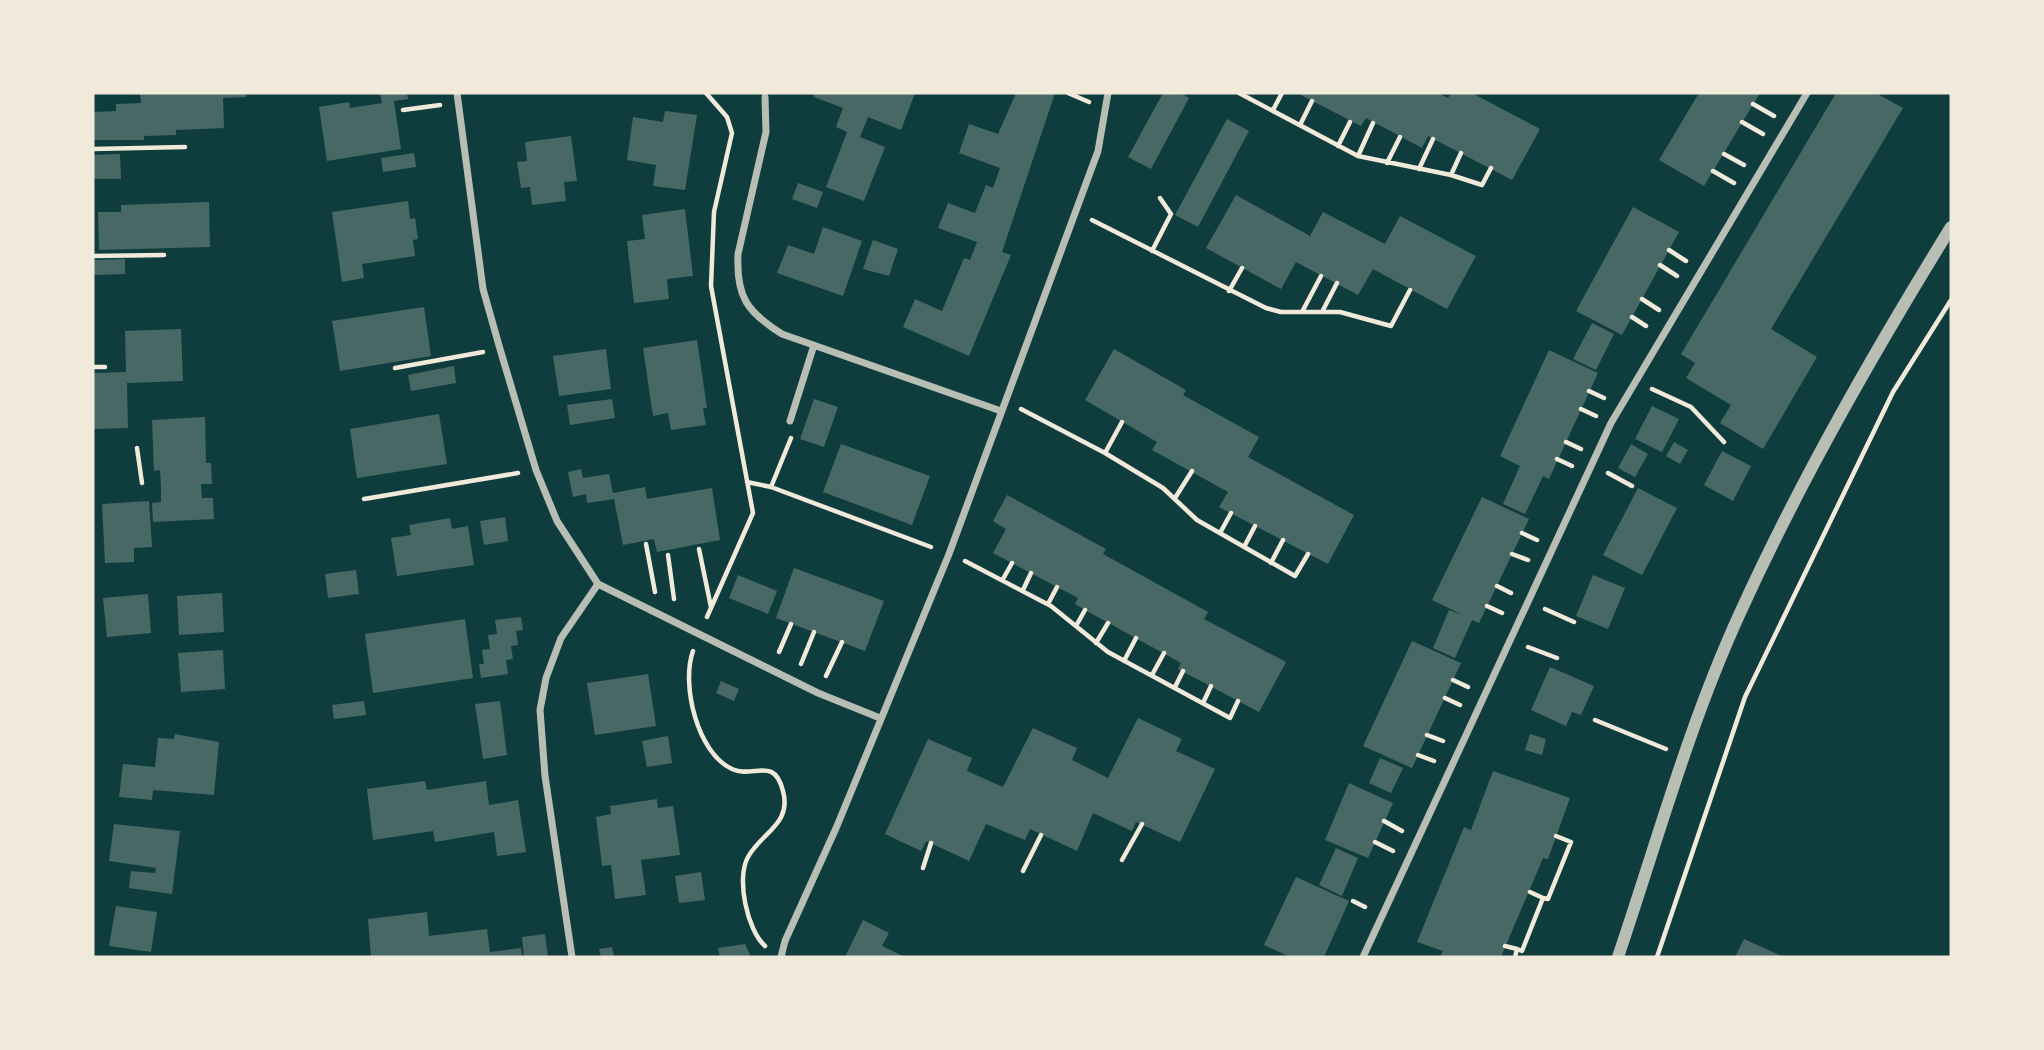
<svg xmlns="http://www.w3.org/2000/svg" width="2044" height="1050" viewBox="0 0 2044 1050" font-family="Poppins,sans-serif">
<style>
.building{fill:#486865}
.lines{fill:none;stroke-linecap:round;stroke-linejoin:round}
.path{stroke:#f1e9da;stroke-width:4.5}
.minor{stroke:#b8beb3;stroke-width:7}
.tertiary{stroke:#b8beb3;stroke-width:12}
</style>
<rect width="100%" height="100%" fill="#0f3d3e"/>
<path class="building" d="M140,93H246V97L223,98L224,128L176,130V135L144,136V140H93V112L116,111V104L141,103Z
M380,93H407L408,99L394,101L401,149L327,161L319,107L349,102L350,108L382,103Z
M813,93H915L901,130L868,117L860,137L885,147L864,201L826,187L847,132L836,127L843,108L814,97Z
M1016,93H1055L1002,252L1011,255L969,356L903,327L915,299L942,311L964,258L970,260L977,242L938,228L948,203L975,213L986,185L993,188L1000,168L959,153L969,124L998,134Z
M1163,93H1181L1189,98L1151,169L1128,157Z
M1297,93H1438L1448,98L1451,93H1472L1540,129L1512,180L1428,136L1422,148L1366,118L1361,126Z
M1699,93H1760L1704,186L1659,160Z
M1836,93H1876L1903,108L1771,329L1817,357L1763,449L1720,423L1731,405L1686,378L1695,363L1681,354Z
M665,111L697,115L685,190L653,186L656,165L627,160L633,117L663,122Z
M1227,119L1249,131L1198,227L1175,215Z
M571,136L577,181L564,182L566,201L532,205L530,187L521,188L517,162L527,161L525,142Z
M414,153L416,167L383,172L381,158Z
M120,154L121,179H93V155Z
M798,183L823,192L817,208L792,199Z
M1236,195L1310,236L1323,212L1385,244L1400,216L1476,256L1447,309L1373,269L1358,295L1296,262L1281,289L1206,248Z
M408,201L410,219L415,218L418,239L413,240L415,256L362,264L364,278L342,282L332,212Z
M209,202L210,247L99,250L98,212H121V205Z
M1633,207L1679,232L1622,335L1576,311Z
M685,209L693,276L667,279L669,299L634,303L627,241L645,239L642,215Z
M823,227L862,241L843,296L777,273L788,245L814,254Z
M873,240L898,249L889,276L863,269Z
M125,259V274L94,275V260Z
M424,307L431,356L340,371L332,321Z
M1592,323L1614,334L1596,370L1573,359Z
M181,329L183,381L127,383L128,428L93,429L94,373L126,372L125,331Z
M697,340L707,408H703L706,425L671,430L668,413L653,416L643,348Z
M606,349L611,389L559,396L553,356Z
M1114,349L1186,390L1183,395L1259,437L1248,457L1354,515L1328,564L1219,507L1228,492L1152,450L1157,442L1085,400Z
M1549,350L1598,373L1549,479L1543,476L1525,514L1503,504L1520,466L1500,456Z
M454,366L456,383L411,391L408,375Z
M612,399L615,418L570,425L567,405Z
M814,399L838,407L824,447L800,439Z
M1652,406L1679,419L1662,452L1635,439Z
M439,414L447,464L357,478L350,429Z
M205,417L206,463H211L212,484H201L202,498H213L214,519L153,522L152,503L161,502V486L160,470L154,471L152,420Z
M1674,442L1688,450L1680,464L1666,456Z
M841,444L930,476L912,525L823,492Z
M1631,444L1648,454L1635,477L1618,468Z
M1722,451L1751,466L1733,501L1704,485Z
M581,469L583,478L609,474L613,493L645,487L647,499L712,488L720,540L657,552L654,539L623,545L614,499L587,503L586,494L573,497L568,472Z
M1638,488L1677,508L1642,575L1603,555Z
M1007,495L1106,549L1103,554L1208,612L1204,619L1286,662L1259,712L1178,669L1181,663L1085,610L1075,604L1078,598L993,553L1006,529L993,521Z
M1482,497L1529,519L1479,623L1472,620L1455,658L1433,648L1449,610L1463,615L1432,600Z
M149,501L152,547L134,548V562L105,563L102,504Z
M505,517L508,541L484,545L480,521Z
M450,518L452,529L468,526L474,565L397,576L391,538L411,535L409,525Z
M794,568L884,601L865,651L776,618Z
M356,570L359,594L328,598L325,574Z
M738,575L777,591L768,614L729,598Z
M1593,575L1625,588L1608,629L1576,616Z
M222,593L224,632L179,635L177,596Z
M148,594L151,633L107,637L103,598Z
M521,617L523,630L516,631L518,645L511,646L513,659L506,660L508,674L481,678L479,664H484L482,650L490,649L488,635L497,634L495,620Z
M465,619L473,678L373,693L365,634Z
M1412,641L1461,663L1412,768L1363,746Z
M223,650L225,689L181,692L178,653Z
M1550,667L1594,686L1581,715L1572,712L1566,726L1531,710Z
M648,674L656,726L595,735L587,683Z
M721,681L739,689L734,701L716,693Z
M364,701L366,715L334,719L332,705Z
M500,701L507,755L483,759L475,704Z
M1138,718L1182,739L1176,751L1215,769L1180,842L1136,822L1132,831L1093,813L1077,851L1030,829L1025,840L986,824L969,861L926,841L921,851L885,834L928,739L972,758L967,771L1003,787L1033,728L1077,748L1072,760L1108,778Z
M175,734L219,742L214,795L153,790L152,800L119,797L123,764L155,767L158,738L174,739Z
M1530,734L1546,739L1542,755L1525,750Z
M668,736L672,763L647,767L642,741Z
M1380,758L1403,768L1391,793L1369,783Z
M1493,771L1570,798L1548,859L1543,858L1501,957H1440L1443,951L1417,942L1464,827L1471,830Z
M425,781L427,790L486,781L489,805L518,800L526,852L497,856L494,832L435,842L433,831L373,840L367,789Z
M1349,783L1393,803L1368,858L1325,840Z
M657,799L658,808L673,806L680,855L641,860L646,895L615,899L611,865L602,866L596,817L611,814L610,806Z
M114,824L180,831L172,894L129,888L131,871L155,873L156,868L109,861Z
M1336,848L1358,858L1342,896L1319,885Z
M701,872L705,900L679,903L675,876Z
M1296,877L1349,901L1324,957H1290L1264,945Z
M116,906L157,912L151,952L109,946Z
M427,912L429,936L487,929L490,952L521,948L522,957H371L368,919Z
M863,920L889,933L882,946L905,957H845Z
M545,934L548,957H524L522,937Z
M1744,939L1784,957H1735Z
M745,944L751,957H720L718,948Z
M612,947L614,957H601L599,949Z"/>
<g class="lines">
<path class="path" d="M706,93L727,117L732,133L714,212L711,286L753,513L707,617
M1068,93L1089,102
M1239,93L1358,156L1451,175L1482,185L1491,168
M1753,104L1774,116
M403,110L440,105
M1273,110L1282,93
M1742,122L1763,134
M1300,125L1312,101
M1338,146L1350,122
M93,149L185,147
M1724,154L1744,165
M1358,156L1373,123
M1387,163L1400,137
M1419,169L1433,139
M1713,171L1734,183
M1451,175L1461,153
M1092,220L1266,308L1281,312H1340L1391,326L1410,290
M1669,250L1686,261
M1152,251L1171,214L1160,198
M93,256L164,255
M1660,265L1677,276
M1229,291L1242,268
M1642,299L1659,310
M1302,312L1321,276
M1322,312L1337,283
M1632,317L1646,326
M93,367H105
M395,368L483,352
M1652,389L1691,407L1724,442
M1589,391L1604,398
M1021,409L1105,453L1163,488L1197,520L1295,576L1308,554
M1581,409L1596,416
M1566,442L1581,449
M137,448L142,483
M1105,453L1122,422
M1557,459L1572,466
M1608,473L1632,486
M747,482L771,487L931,547
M771,487L791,438
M1175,498L1192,471
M364,499L518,473
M1220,533L1231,513
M1522,533L1537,540
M646,544L655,592
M1244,547L1255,526
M699,549L711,607
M1512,554L1528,560
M668,555L674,599
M965,561L1051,606L1108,652L1230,718L1238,701
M1271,563L1283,540
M1003,579L1012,563
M1497,586L1511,593
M1023,590L1031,573
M1048,604L1057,587
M1487,606L1502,613
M1545,609L1574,622
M1076,626L1085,610
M1096,643L1108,623
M1528,647L1557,658
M693,651C681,684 697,753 732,769C753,779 774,755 783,791C792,824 762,832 748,857C736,878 747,930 765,946
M779,652L791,624
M1124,661L1136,638
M801,664L814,632
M1152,675L1164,653
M826,676L842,642
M1453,680L1468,687
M1175,687L1183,671
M1445,698L1460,705
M1203,703L1211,686
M1595,720L1666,749
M1427,735L1443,741
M1418,755L1434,761
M1384,821L1402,831
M1375,842L1393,851
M1122,860L1142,824
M923,868L931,843
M1023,871L1041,835
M1530,892L1543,898
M1353,901L1365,907
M1505,946L1517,949
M1515,957L1517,949L1522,951L1543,898L1548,899L1571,842L1556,836
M1657,957L1745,697L1893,392L1951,300"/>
<path class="minor" d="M457,93L483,289L500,349L536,470L557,521L598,584L818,693L880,718
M765,97L766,132L738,254C736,297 747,312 782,334L1001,411
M790,421L814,345
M572,957L545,776L540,710L546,678L561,638L598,584
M781,957L785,941L837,826L949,554L1098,151L1108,93
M1363,957L1611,423L1807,93"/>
<path class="tertiary" d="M1618,957C1657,842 1689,724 1740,613C1801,479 1874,352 1951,227"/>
</g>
<rect width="2044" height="1050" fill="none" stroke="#f1e9da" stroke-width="189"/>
</svg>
